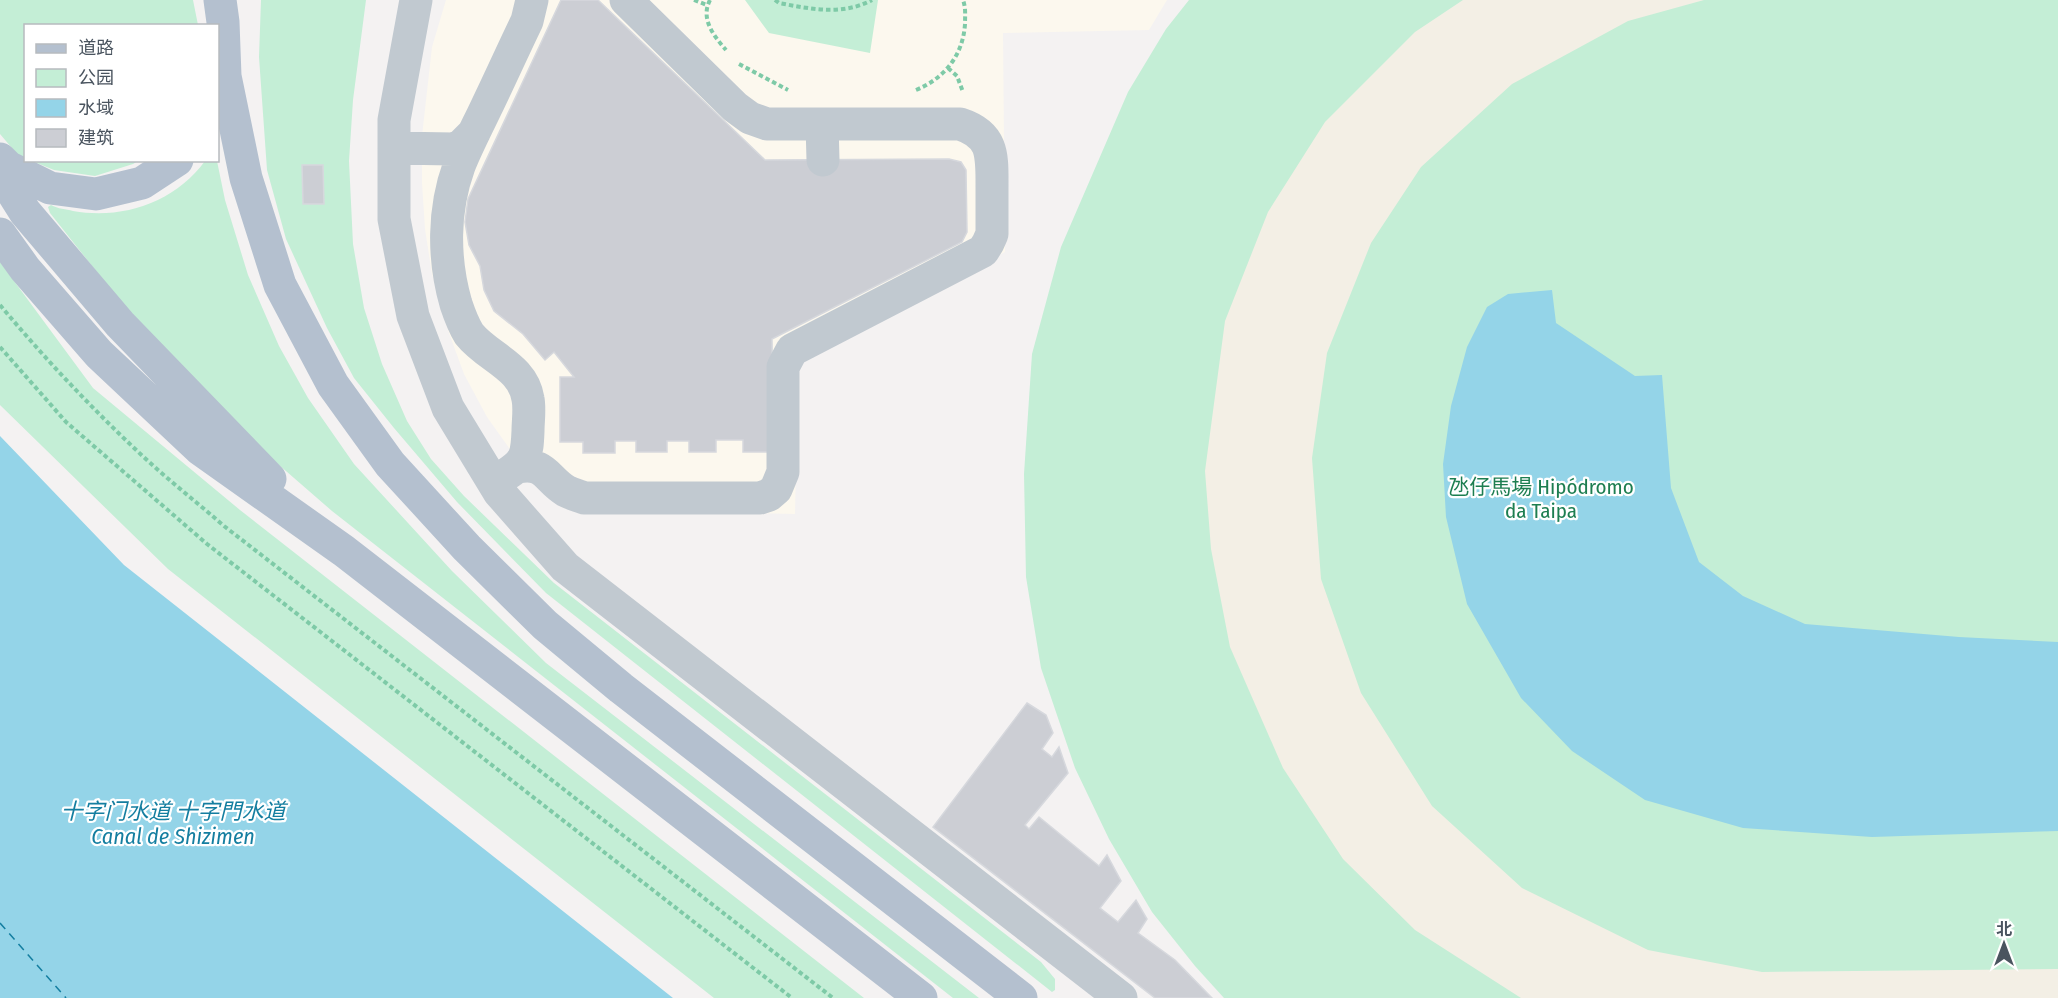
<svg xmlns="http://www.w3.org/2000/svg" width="2058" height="998" viewBox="0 0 2058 998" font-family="'Fira Sans Condensed','Noto Sans SC',sans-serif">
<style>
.commercial{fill:#fcf8ee}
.green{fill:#c4eed6}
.sand{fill:#f3efe5}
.water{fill:#94d4e8}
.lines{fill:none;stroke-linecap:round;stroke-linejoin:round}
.ferry{stroke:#147ea0;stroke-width:1.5;stroke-dasharray:8 6;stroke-linecap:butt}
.building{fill:#ccced4;stroke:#d6d8dd;stroke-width:1.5}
.path{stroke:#7ecaa7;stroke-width:4;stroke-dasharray:4.5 3;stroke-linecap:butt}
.minor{stroke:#c1c9d0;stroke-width:33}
.major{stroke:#b4c0cf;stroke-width:33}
.labels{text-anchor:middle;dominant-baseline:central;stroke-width:4.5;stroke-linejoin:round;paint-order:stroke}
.park-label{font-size:21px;fill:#1d7e51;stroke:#fff}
.water-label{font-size:22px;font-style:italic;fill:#147ea0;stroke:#fff}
</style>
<rect width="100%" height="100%" fill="#f4f2f2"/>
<path class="commercial" d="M446,0H1167L1149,30L1003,33L1005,252L798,361L795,514L563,508L517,459L487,417L464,374L449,333L432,274L425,229L422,183V136L432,47Z"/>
<path class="green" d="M0,0H193L198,25L26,26L25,158L17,154L0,134Z
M261,0H366L353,100L349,161L353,244L364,308L382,364L407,421L431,459L464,496L554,583L1041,962L1055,979V990L1052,992L546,593L457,502L394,428L354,378L327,328L286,239L267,170L259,57Z
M745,0H878L870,53L769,33Z
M1189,0H2058V998H1224L1195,966L1152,912L1109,839L1075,768L1041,668L1026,577L1024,474L1032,354L1061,247L1128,92L1166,29Z
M32,161H138L133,164L95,176L54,170Z
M205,161H217L225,200L248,275L279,346L308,398L354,464L452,571L546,663L979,998H953L332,511L240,431L169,363L50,213L48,207L51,205C58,209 66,209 73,211C123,220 175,202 205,161Z
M0,262L93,388L240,510L864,998H714L168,569L0,405Z"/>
<path class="sand" d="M1463,0H1704L1628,21L1512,84L1421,167L1371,243L1327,353L1312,458L1321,579L1361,693L1432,806L1522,888L1648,950L1762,972L2058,969V998H1521L1415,930L1343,859L1283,768L1230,647L1211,549L1205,471L1225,321L1268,212L1325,122L1415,32Z"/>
<path class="water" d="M1552,290L1556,323L1635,376L1662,375L1671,488L1699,562L1743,596L1805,624L1959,637L2058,642V831L1872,837L1743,828L1645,800L1572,751L1521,698L1467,604L1446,517L1443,464L1451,406L1467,347L1487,307L1508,294Z
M0,436L124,565L673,998H0Z"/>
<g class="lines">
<path class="ferry" d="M0,923L66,998"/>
</g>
<path class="building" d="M561,0H598L765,160L949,159L961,162L966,170L967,232L962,242L772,339L773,452H743V440H716V452H689V441H667V452H636V441H615V453H583V442H560V377H574L554,352L545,360L523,334L494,311L484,290L480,266L469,245L465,222L468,199Z
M302,165H323L324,204H303Z
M1027,703L1046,715L1053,733L1042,749L1052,757L1059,747L1068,773L1025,825L1029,829L1039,817L1099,866L1107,855L1121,881L1100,908L1118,922L1136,900L1147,919L1138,933L1175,960L1212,998H1155L933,827Z"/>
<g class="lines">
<path class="path" d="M694,0L707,5
M710,0C700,19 714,36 726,50
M775,0L779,3C811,9 842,16 872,0
M739,64L788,90
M948,68L957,76L963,92
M916,90C945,78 963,55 965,24C965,16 966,8 963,0
M0,305C46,360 95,412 148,461C172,483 199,504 224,526L833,998
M0,347L66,422L207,544L792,998"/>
<path class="minor" d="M416,0L394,120V219L413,316L448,408L499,492L565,567L1121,998
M822,124L823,160
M394,148L453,149L461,146L474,133
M518,467C546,462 546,479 566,491C572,494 579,496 584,498H760L769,495L776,489L783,472V367L792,350L983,251L988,243L992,234C992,218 992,203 992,187C992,156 994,135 960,124H767L750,118L735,107L626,0
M504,476C526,462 527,456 528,431C528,421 530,409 528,399C523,366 488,358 469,334C464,326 459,313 456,304C443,259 443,210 459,166C467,146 477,127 486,108C500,79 513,50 527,21L532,0"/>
<path class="major" d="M220,0L223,22L225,76L246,178L280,285L333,385L390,464L467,548L545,625L621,688L1021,998
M0,159L8,167L50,188L96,194L142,183L177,160
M0,172L25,212L120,324L270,479
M0,234L25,269L99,354L200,449L344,551L921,998"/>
</g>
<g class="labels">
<g class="park-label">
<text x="1541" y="487">氹仔馬場 Hipódromo<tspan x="1541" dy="24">da Taipa</tspan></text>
</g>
<g class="water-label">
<text x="173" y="811">十字门水道 十字門水道<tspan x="173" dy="25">Canal de Shizimen</tspan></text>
</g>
</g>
<rect x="24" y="24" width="195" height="138" fill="#ffffff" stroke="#b7bbbf" stroke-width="1.5"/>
<rect x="36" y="44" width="30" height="9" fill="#b4c0cf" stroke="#b7bbbf" stroke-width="1.5"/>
<text x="78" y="54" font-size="18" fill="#4a545f">道路</text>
<rect x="36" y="69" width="30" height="18" fill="#c4eed6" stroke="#b7bbbf" stroke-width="1.5"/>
<text x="78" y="84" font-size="18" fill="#4a545f">公园</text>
<rect x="36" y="99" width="30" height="18" fill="#94d4e8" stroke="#b7bbbf" stroke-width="1.5"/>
<text x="78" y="114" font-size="18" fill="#4a545f">水域</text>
<rect x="36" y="129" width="30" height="18" fill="#ccced4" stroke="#b7bbbf" stroke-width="1.5"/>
<text x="78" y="144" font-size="18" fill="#4a545f">建筑</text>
<g transform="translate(2004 944)" stroke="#ffffff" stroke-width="4.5" paint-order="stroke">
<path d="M0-4.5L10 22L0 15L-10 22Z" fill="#4a545f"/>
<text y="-9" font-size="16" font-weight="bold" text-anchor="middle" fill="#4a545f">北</text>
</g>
</svg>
